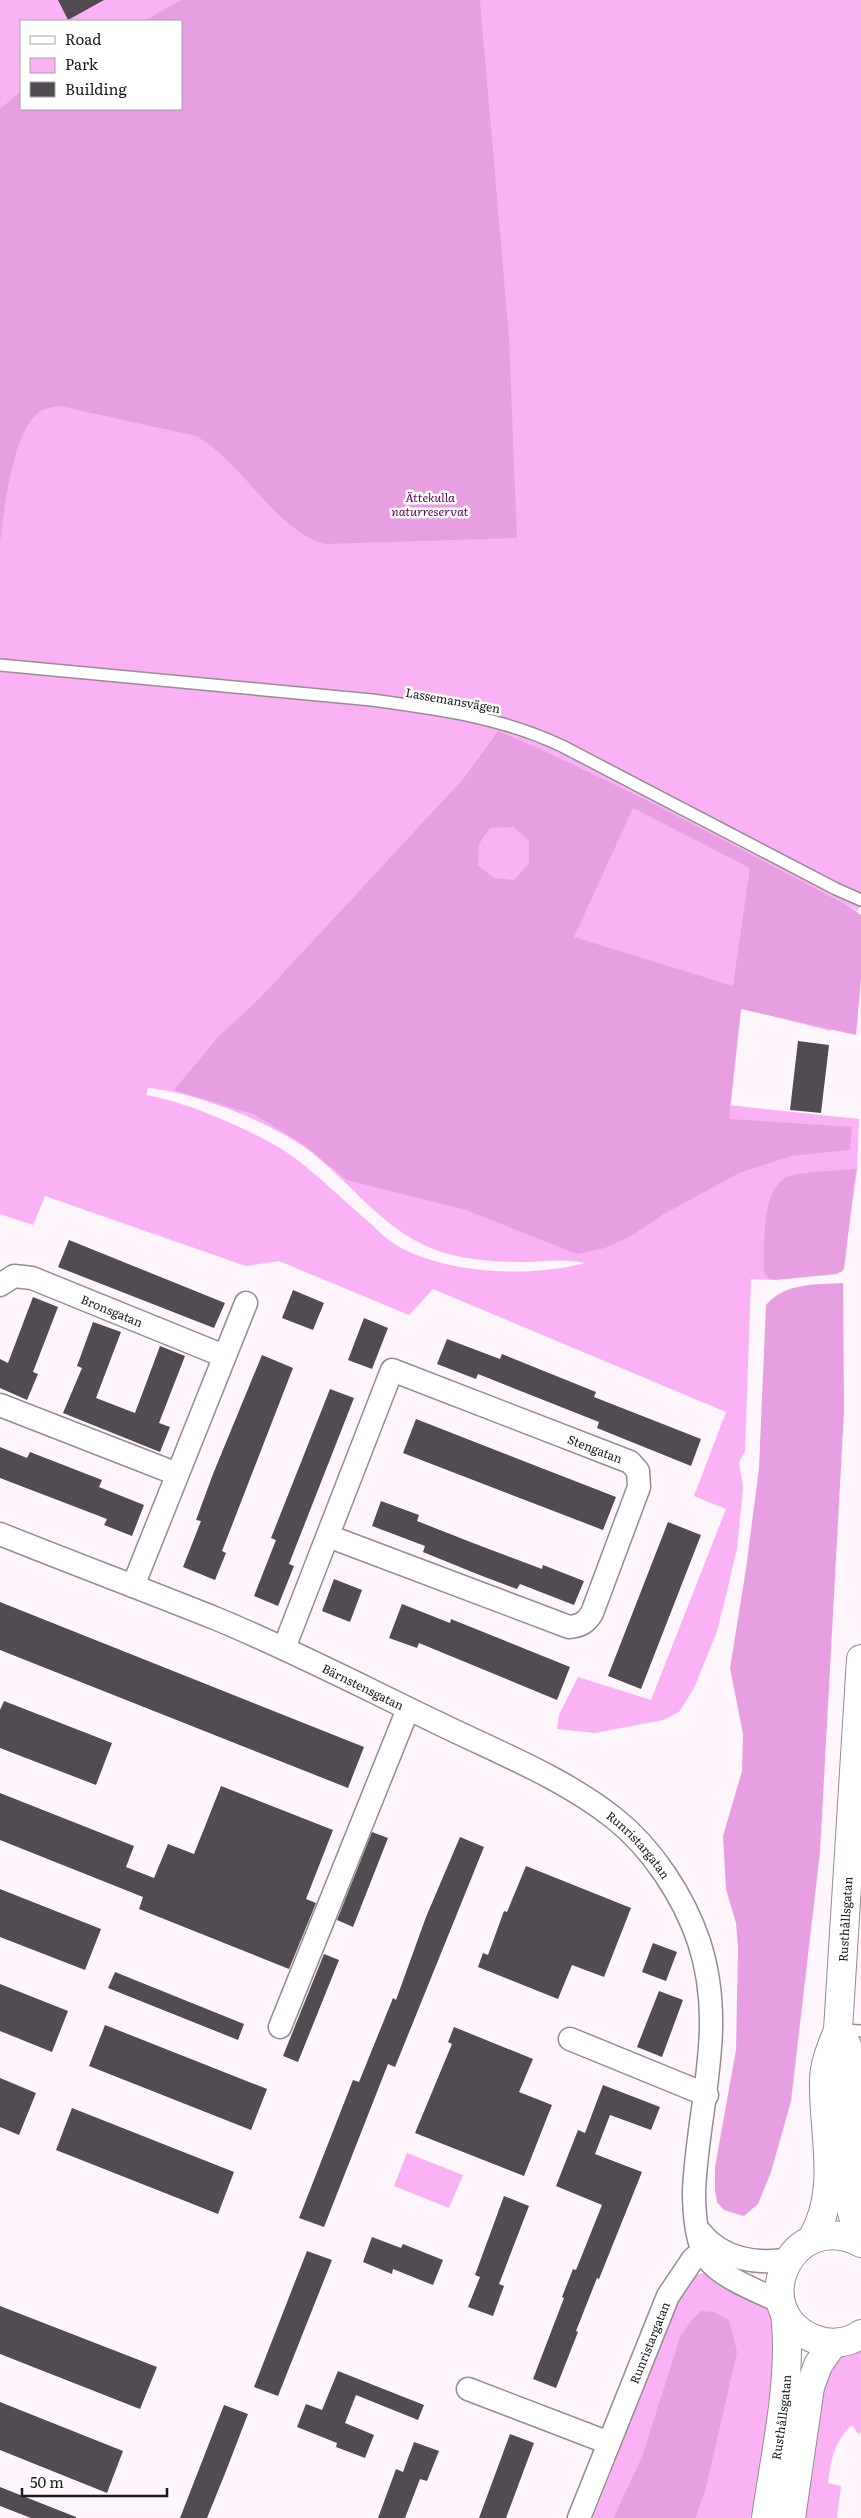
<svg xmlns="http://www.w3.org/2000/svg" width="861" height="2518" viewBox="0 0 861 2518" font-family="Literata,serif">
<style>
.green{fill:#fbb2f4;fill-rule:evenodd}
.forest{fill:#e89fe2;fill-rule:evenodd}
.building{fill:#524b51}
.lines{fill:none;stroke-linecap:round;stroke-linejoin:round}
.lane-casing{stroke:#948c93;stroke-width:14}
.street-casing{stroke:#948c93;stroke-width:25}
.secondary-casing{stroke:#948c93;stroke-width:30}
.primary-casing{stroke:#948c93;stroke-width:30}
.highway-casing{stroke:#948c93;stroke-width:30}
.lane{stroke:#fff;stroke-width:11}
.street{stroke:#fff;stroke-width:22}
.secondary{stroke:#fff;stroke-width:28}
.primary{stroke:#fff;stroke-width:28}
.highway{stroke:#fff;stroke-width:28}
.labels{text-anchor:middle;dominant-baseline:central;stroke-width:5;stroke-linejoin:round;paint-order:stroke}
.park-label{font-size:12px;font-style:italic;fill:#5d025b;stroke:#fff}
.street-label{font-size:12px;fill:#1d1a1d;stroke:#fff}
</style>
<rect width="100%" height="100%" fill="#fef5fd"/>
<path class="green" d="M0,0H861V899L858,911L836,900L831,1031L741,1008L728,1105L859,1119L857,1171L842,1272L771,1280L751,1279L745,1451L739,1462L743,1487L737,1548L727,1591L717,1631L694,1688L679,1712L663,1720L595,1733L557,1729L559,1715L578,1677L651,1700L726,1509L694,1496L726,1412L433,1289L409,1315L279,1261L246,1266L45,1196L33,1225L0,1214ZM21,21H181V109H21ZM148,1088C196,1092 279,1125 316,1156C351,1185 379,1222 420,1243C452,1260 493,1262 528,1262C547,1261 566,1259 585,1263C529,1278 446,1274 396,1245C386,1239 378,1230 370,1223C345,1202 321,1178 295,1158C262,1134 186,1101 146,1095Z
M407,2153L463,2175L449,2208L394,2186Z
M702,2273L708,2274L763,2303L774,2319L777,2343L760,2499L750,2518H696L705,2492L643,2454L613,2518H593L682,2291L696,2275Z
M861,2348V2432L858,2434L852,2425C834,2441 831,2460 828,2483L841,2486L837,2518H801L817,2393L835,2357Z"/>
<path class="forest" d="M181,0H480L509,337L517,538L324,544C270,526 245,463 196,436L60,406C52,407 45,408 38,413C12,434 4,511 0,544V109L21,91V109H181V21H144Z
M498,731C618,782 734,846 850,907L861,915V979L856,1035L741,1009L729,1119L852,1127L850,1150L791,1156L739,1173L664,1214L634,1234L605,1248L577,1254L466,1210L347,1180L300,1142L253,1114L174,1090L219,1036L261,997L464,778ZM633,808L750,868L733,986L574,937ZM514,827L529,841V863L514,880L494,878L478,865L479,844L490,828Z
M856,1169L844,1269L837,1274L775,1280L768,1278L764,1272C765,1248 760,1190 787,1177C800,1171 840,1171 856,1169Z
M843,1283L844,1411L820,1852L791,2101L771,2172L758,2204L744,2216L724,2210L717,2202L715,2190V2167L736,2050L738,1948L736,1923L726,1889L723,1836L742,1771L743,1734L730,1668L746,1569L759,1468L766,1305C786,1282 815,1285 843,1283Z
M701,2311L714,2312L729,2320L737,2352L705,2492L696,2518H613L643,2454L680,2337L691,2321Z"/>
<path class="building" d="M58,0H104L68,20Z
M798,1041L829,1045L821,1113L790,1110Z
M69,1240L225,1303L214,1328L58,1267Z
M293,1290L324,1303L313,1330L282,1318Z
M33,1297L58,1307L33,1372L38,1374L27,1400L0,1388V1359L8,1363Z
M364,1318L388,1328L372,1369L348,1360Z
M93,1322L121,1332L96,1398L135,1413L160,1346L185,1356L159,1423L170,1427L160,1452L63,1413L82,1368L77,1366Z
M447,1339L500,1359L502,1354L596,1392L594,1397L701,1439L691,1466L597,1428L599,1422L478,1374L476,1379L437,1364Z
M262,1355L293,1368L222,1551L226,1553L215,1580L183,1567L201,1521L196,1520L213,1474Z
M330,1389L354,1398L289,1564L294,1566L278,1606L254,1596L276,1540L271,1538Z
M416,1419L616,1497L603,1530L403,1453Z
M0,1447L27,1458L30,1452L102,1480L99,1487L144,1505L132,1536L104,1525L107,1519L0,1478Z
M381,1501L419,1515L417,1521L473,1543L542,1569L543,1565L584,1581L574,1605L520,1584L517,1589L477,1574L423,1552L425,1546L372,1526Z
M668,1522L701,1535L641,1689L608,1676Z
M334,1579L362,1590L350,1622L322,1611Z
M0,1602L364,1747L348,1788L0,1650Z
M402,1604L450,1623L451,1619L570,1667L557,1700L419,1643L417,1648L389,1638Z
M4,1701L112,1743L96,1785L0,1748V1710Z
M221,1786L333,1830L306,1899L316,1903L289,1969L139,1909L143,1897L0,1840V1793L134,1846L126,1867L154,1878L168,1844L194,1854Z
M372,1832L388,1838L353,1927L337,1920Z
M460,1837L484,1847L395,2067L388,2064L324,2227L299,2218L353,2080L359,2082L393,1998L396,2000L426,1917Z
M526,1866L631,1908L604,1977L572,1965L558,1999L478,1967L483,1953L488,1955L504,1911L507,1912Z
M0,1889L101,1929L85,1970L0,1937Z
M653,1943L677,1952L666,1981L642,1972Z
M324,1954L339,1960L298,2062L283,2056Z
M115,1972L244,2024L238,2040L108,1988Z
M0,1984L68,2011L52,2052L0,2031Z
M659,1991L683,2000L662,2057L637,2047Z
M105,2025L267,2089L251,2130L89,2066Z
M454,2027L533,2059L519,2092L552,2105L524,2176L415,2133L452,2044L448,2042Z
M0,2078L36,2093L19,2135L0,2127Z
M603,2085L660,2107L651,2130L610,2115L595,2154L642,2172L599,2279L597,2278L576,2331L578,2332L556,2388L533,2379L564,2298L562,2297L573,2269L576,2270L602,2205L556,2186L578,2130L585,2133Z
M72,2108L234,2172L218,2214L56,2150Z
M504,2196L529,2206L499,2284L504,2286L493,2316L468,2307L480,2277L475,2275Z
M372,2237L401,2248L403,2244L443,2260L433,2285L393,2269L392,2274L363,2262Z
M307,2251L332,2260L278,2396L254,2387Z
M0,2306L157,2367L140,2409L0,2354Z
M338,2371L424,2405L418,2420L356,2395L345,2423L374,2435L365,2458L336,2447L337,2443L297,2427L306,2404L322,2410Z
M0,2402L123,2451L107,2493L0,2450Z
M224,2405L248,2414L226,2471L207,2518H180Z
M510,2434L534,2443L506,2518H479Z
M414,2442L439,2451L427,2481L420,2479L405,2518H378L396,2469L403,2472Z
M0,2487L76,2517V2518H31L0,2506Z"/>
<g class="lines">
<defs>
<path id="lane" d="M0,665L372,700C438,709 501,717 562,746L836,889L861,900
M840,2030L861,2031"/>
<g id="street">
<path id="s1" d="M0,1285L14,1276L32,1278L224,1356"/>
<path d="M0,1405L177,1474"/>
<path id="s2" d="M0,1534C72,1563 145,1590 217,1619C292,1650 365,1688 438,1723C497,1752 562,1777 614,1818C652,1848 684,1897 699,1942C727,2027 698,2105 694,2190C694,2210 695,2237 705,2255C716,2276 760,2292 781,2302"/>
<path d="M133,1586L246,1303"/>
<path id="s3" d="M284,1648L392,1370L630,1462L638,1471L639,1487L592,1613C586,1623 580,1626 569,1627L328,1536"/>
<path d="M280,2027L408,1709"/>
<path d="M570,2039L707,2095"/>
<path d="M701,2233C722,2259 757,2265 789,2259"/>
<path d="M468,2389L609,2443"/>
<path id="s4" d="M579,2518L668,2296L693,2259L711,2244"/>
</g>
<g id="secondary">
<path d="M838,2030C842,2037 849,2046 849,2055C856,2116 834,2181 861,2239"/>
<path id="s5" d="M812,2239C841,2188 823,2137 824,2081C824,2063 832,2046 838,2030L861,1659"/>
</g>
<g id="primary">
<path d="M861,2243C790,2206 743,2314 817,2340C831,2345 849,2343 861,2334"/>
<path id="s6" d="M766,2518C775,2454 793,2377 785,2314"/>
<path d="M791,2518L810,2387L818,2365L833,2343"/>
</g>
<path id="highway" d="M859,2336H861"/>
</defs>
<use href="#lane" class="lane-casing"/>
<use href="#street" class="street-casing"/>
<use href="#secondary" class="secondary-casing"/>
<use href="#primary" class="primary-casing"/>
<use href="#highway" class="highway-casing"/>
<use href="#lane" class="lane"/>
<use href="#street" class="street"/>
<use href="#secondary" class="secondary"/>
<use href="#primary" class="primary"/>
<use href="#highway" class="highway"/>
</g>
<g class="labels">
<g class="park-label">
<text x="430" y="497">Ättekulla<tspan x="430" dy="14">naturreservat</tspan></text>
</g>
<g class="street-label">
<text transform="translate(453 700) rotate(10)">Lassemansvägen</text>
<text stroke="none"><textPath href="#s1" startOffset="121">Bronsgatan</textPath></text>
<text stroke="none"><textPath href="#s3" startOffset="516">Stengatan</textPath></text>
<text stroke="none"><textPath href="#s2" startOffset="394">Bärnstensgatan</textPath></text>
<text stroke="none"><textPath href="#s2" startOffset="714">Runristargatan</textPath></text>
<text stroke="none"><textPath href="#s5" startOffset="325">Rusthållsgatan</textPath></text>
<text stroke="none"><textPath href="#s4" startOffset="189">Runristargatan</textPath></text>
<text stroke="none"><textPath href="#s6" startOffset="102">Rusthållsgatan</textPath></text>
</g>
</g>
<rect x="20" y="20" width="162" height="90" fill="#ffffff" stroke="#a5a3a5"/>
<rect x="30" y="36" width="25" height="8" fill="#ffffff" stroke="#a5a3a5"/>
<text x="65" y="45" font-size="15" fill="#1d1a1d">Road</text>
<rect x="30" y="58" width="25" height="15" fill="#fbb2f4" stroke="#a5a3a5"/>
<text x="65" y="70" font-size="15" fill="#1d1a1d">Park</text>
<rect x="30" y="82" width="25" height="15" fill="#524b51" stroke="#a5a3a5"/>
<text x="65" y="95" font-size="15" fill="#1d1a1d">Building</text>
<path d="M22 2488v8h145v-8" fill="none" stroke="#1d1a1d" stroke-width="2.5"/>
<text x="30" y="2488" font-size="15" fill="#1d1a1d" stroke="#ffffff" stroke-width="4" paint-order="stroke">50 m</text>
</svg>
